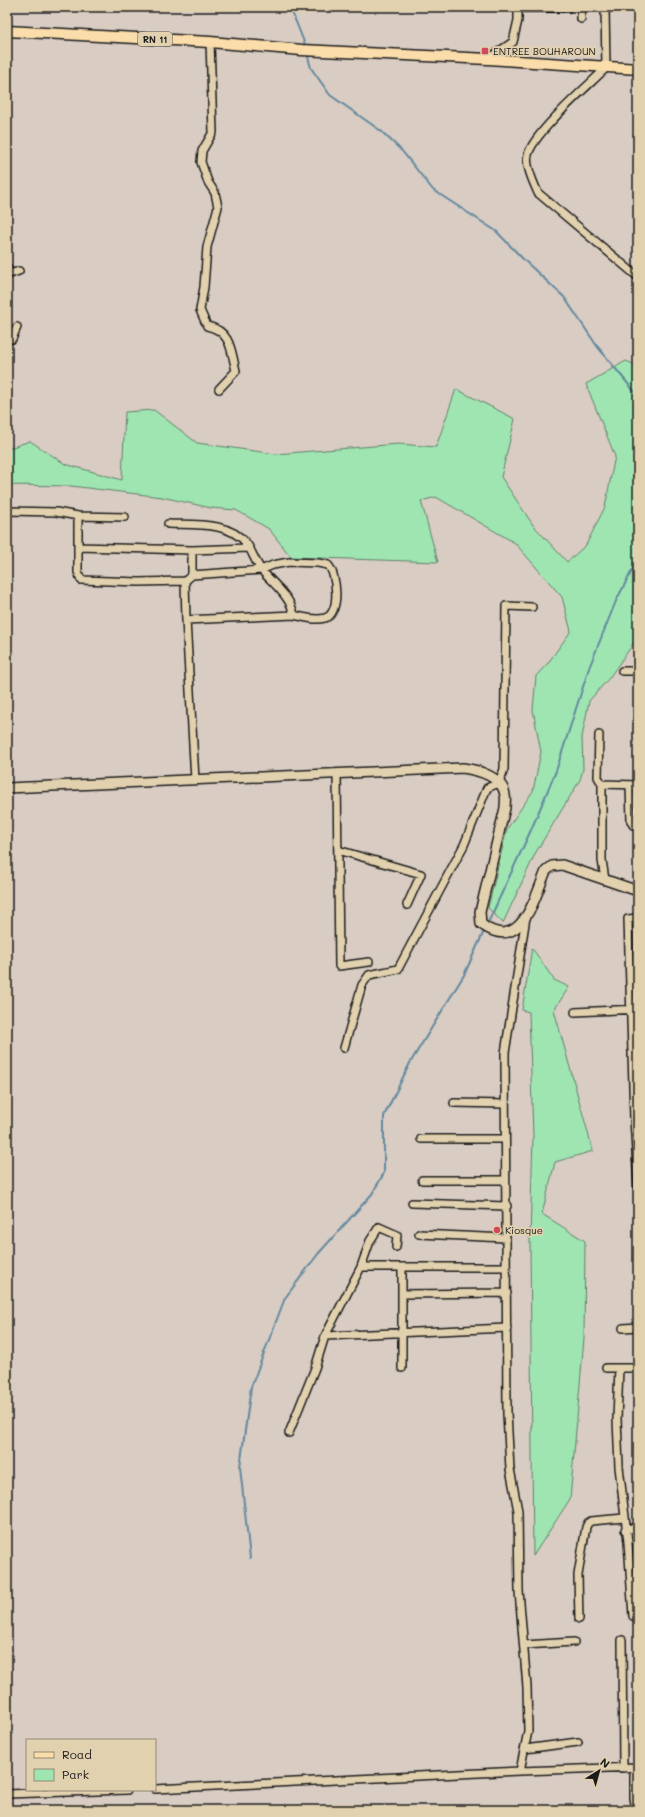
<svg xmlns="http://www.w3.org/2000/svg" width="645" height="1817" viewBox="0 0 645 1817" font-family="Mali,sans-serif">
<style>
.green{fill:#9fe5b2;stroke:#5e8067}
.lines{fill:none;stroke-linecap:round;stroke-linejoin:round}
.stream{stroke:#64899e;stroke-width:2}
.street-casing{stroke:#1c1c1c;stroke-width:10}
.secondary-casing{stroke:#1c1c1c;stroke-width:12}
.primary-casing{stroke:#1c1c1c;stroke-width:13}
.street{stroke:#e2d1ae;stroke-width:7}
.secondary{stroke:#e2d1ae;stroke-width:9}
.primary{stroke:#fbddab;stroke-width:10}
.poi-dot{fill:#d1495b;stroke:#e2d1ae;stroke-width:1.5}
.labels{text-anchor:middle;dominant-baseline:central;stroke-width:3.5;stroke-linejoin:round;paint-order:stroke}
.shield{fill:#e2d1ae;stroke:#575248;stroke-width:1}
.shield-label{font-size:9px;font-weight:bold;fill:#1c1c1c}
.poi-label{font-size:10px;fill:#1c1c1c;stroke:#e2d1ae;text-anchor:start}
</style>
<rect width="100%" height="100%" fill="#d8ccc3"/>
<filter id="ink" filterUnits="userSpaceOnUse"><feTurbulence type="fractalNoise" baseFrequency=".025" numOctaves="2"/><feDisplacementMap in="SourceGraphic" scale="8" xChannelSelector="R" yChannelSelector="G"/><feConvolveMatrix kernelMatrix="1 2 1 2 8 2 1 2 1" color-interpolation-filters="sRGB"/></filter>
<g filter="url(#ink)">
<path class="green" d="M626,361L638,366V637L609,678L589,701L582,737L583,769L580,780L536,852L503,923L488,908L507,829L533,791L541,752L533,710L536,676L548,663L571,631L562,597L515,543L436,497L421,501L438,562L291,557L269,529L236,510L211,508L162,497L71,486L7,485V449L30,441L65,464L122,480L125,412L154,410L197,443L276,454L399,444L436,447L456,389L515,419L501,477L533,525L567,562L586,545L605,507L615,456L586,384Z
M532,948L554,980L569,987L554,1010L593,1151L555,1162L542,1214L585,1241L584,1338L570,1499L533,1556L530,1239L533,1136L529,1012L522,1010Z"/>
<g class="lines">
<path class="stream" d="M290,7L306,47
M307,53L311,68L330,95L381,131L402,151L433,190L496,231L524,260L564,297L597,346L638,396
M487,925L531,830L556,771L589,668L616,601L638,559
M250,1558L240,1467L251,1387L285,1298L318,1254L372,1194L384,1173V1116L410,1063L464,975L485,929"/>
<defs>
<path id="street" d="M581,7V19
M605,7L606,68C588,86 533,133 528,155C525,165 534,184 538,193L638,277
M518,8H568
M210,42L213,132L202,151L201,162L208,182L215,193L218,207L207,247L204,287L200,310L207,326C231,331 231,350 236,371L219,389
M488,59L513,42L518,20V7
M7,267L10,274L19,271
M7,339H12L17,327
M7,511L56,512L78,516V572L81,580L139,582L185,581
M78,516L125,517
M168,524C194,525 229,521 247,544C253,553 256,565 264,573C276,586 291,598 294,615L186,620L195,780
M78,547L192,550
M192,575V550L249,548
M186,620L185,581L192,575L261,570L273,565L289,562L318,563L328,565C337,574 341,614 325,618C315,621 303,617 294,615
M622,671H638
M599,735L598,777L602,784
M337,774L339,966L369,962
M630,785L631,821L633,825L638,826
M338,850L421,874L407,905
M605,880L602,860V784L638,785
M638,918L628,919L634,1119L638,1186
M575,1012L638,1009
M344,1048L362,985L369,975L398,969L464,845L487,788L499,783L504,769L506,606L532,607
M454,1103L505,1104
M421,1139H505
M422,1180H505
M412,1203L507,1206
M419,1234L506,1238
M361,1267H506
M402,1268V1368
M402,1294L507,1293
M623,1328L638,1327
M325,1336L507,1328
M606,1368H619
M289,1433L315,1368L325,1336L361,1267L370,1241L379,1227L397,1235L396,1247
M625,1530L638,1527
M633,1616L628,1542L619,1467L617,1419L619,1368H638
M579,1619L578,1575L586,1527L588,1523L591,1521L624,1518
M622,1640L623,1768
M524,1645L574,1642
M525,1749L578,1742
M634,1767V1798L636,1810
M520,1771L528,1731L527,1687L519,1591L518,1511L510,1469L507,1414L505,1053L526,917
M155,1789L520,1771L638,1767
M7,1794L127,1790"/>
<path id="secondary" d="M7,788L463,768C478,770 503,777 505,795C506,799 505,804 505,808L480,912L481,924C521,954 534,899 546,871L552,866L562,865L638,891"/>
<path id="primary" d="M7,31L210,42L302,50L488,59L638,69"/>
</defs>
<use href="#street" class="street-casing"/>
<use href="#secondary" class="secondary-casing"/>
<use href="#primary" class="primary-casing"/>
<use href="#street" class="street"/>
<use href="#secondary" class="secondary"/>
<use href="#primary" class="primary"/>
</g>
</g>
<g class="poi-dot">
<rect x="481" y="47" width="8" height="8" rx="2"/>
<circle cx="497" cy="1230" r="4"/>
</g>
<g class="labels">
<rect class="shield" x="138" y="32" width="34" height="14" rx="3"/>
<g class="shield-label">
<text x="155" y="39">RN 11</text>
</g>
<g class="poi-label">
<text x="493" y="51">ENTREE BOUHAROUN</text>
<text x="505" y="1230">Kiosque</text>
</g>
</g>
<rect width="645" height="1817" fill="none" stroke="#e2d1ae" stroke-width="24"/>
<rect x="12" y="12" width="621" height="1793" fill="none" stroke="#1c1c1c" stroke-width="1.5" filter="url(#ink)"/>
<rect x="26" y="1739" width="130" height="52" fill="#e2d1ae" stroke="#938974"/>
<rect x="34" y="1752" width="20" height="6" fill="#fbddab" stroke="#938974"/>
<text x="62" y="1759" font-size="12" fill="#1c1c1c">Road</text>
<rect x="34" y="1769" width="20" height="12" fill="#9fe5b2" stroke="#938974"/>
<text x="62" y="1779" font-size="12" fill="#1c1c1c">Park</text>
<g transform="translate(599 1771) rotate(37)" stroke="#e2d1ae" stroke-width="3" paint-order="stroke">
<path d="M0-3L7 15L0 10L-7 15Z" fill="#1c1c1c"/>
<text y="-6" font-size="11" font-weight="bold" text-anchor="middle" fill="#1c1c1c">N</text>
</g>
</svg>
